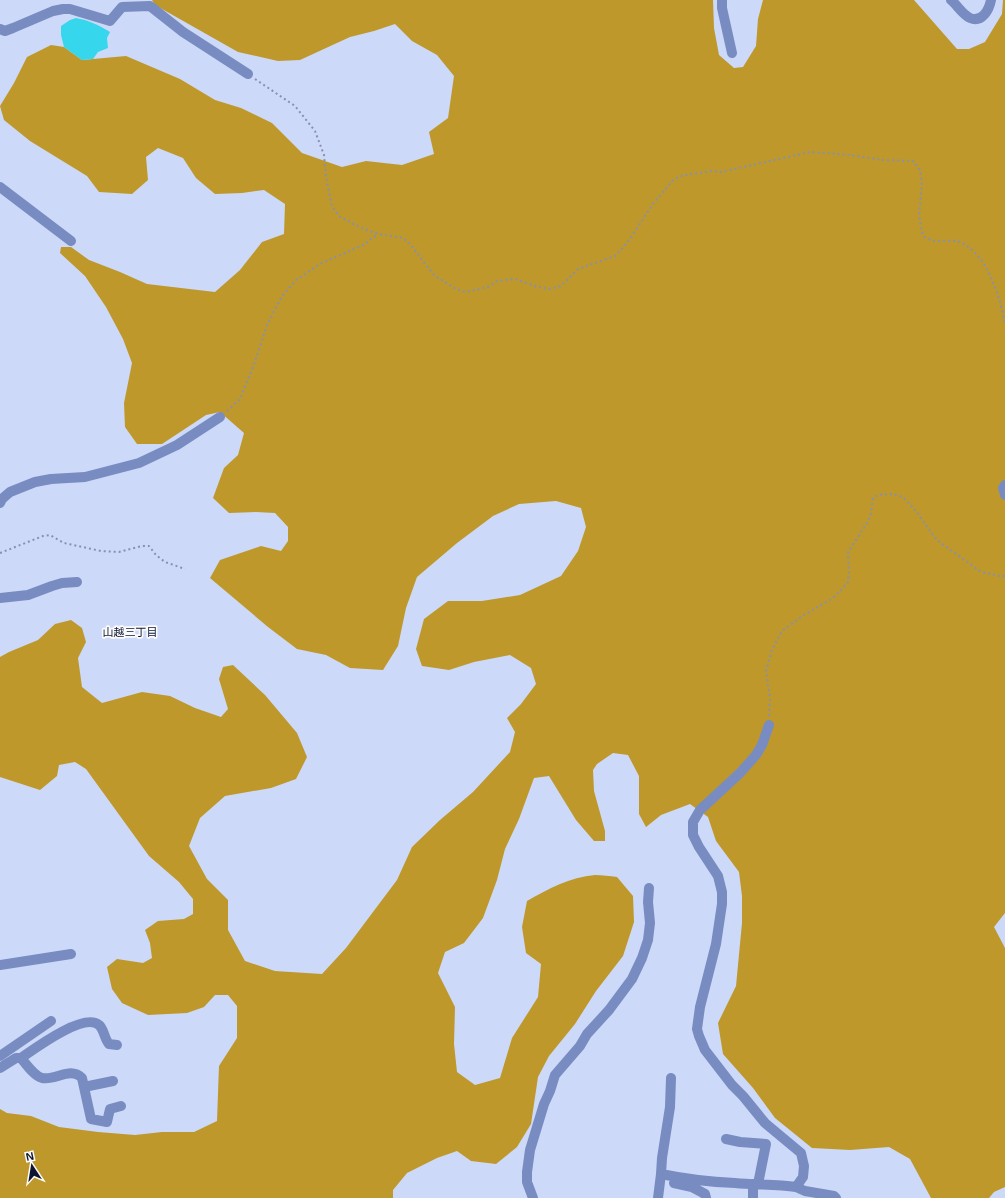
<svg xmlns="http://www.w3.org/2000/svg" width="1005" height="1198" viewBox="0 0 1005 1198" font-family="Helvetica,'Noto Sans JP',sans-serif">
<style>
.forest{fill:#be982a}
.water{fill:#36d7ed}
.lines{fill:none;stroke-linecap:round;stroke-linejoin:round}
.path{stroke:#8791af;stroke-width:2;stroke-dasharray:2 3;stroke-linecap:butt}
.minor{stroke:#788cc2;stroke-width:10}
.labels{text-anchor:middle;dominant-baseline:central;stroke-width:3.5;stroke-linejoin:round;paint-order:stroke}
.neighbourhood-label{font-size:11px;fill:#0d1530;stroke:#fbfbfb}
</style>
<rect width="100%" height="100%" fill="#cdd9f8"/>
<path class="forest" d="M152,0H713L714,28L719,55L734,68L743,67L756,46L758,19L763,0H914L957,49H969L985,42L1002,14L1003,0H1005V913L994,927L1005,948V1187L994,1192L989,1198H931L910,1159L889,1147L850,1150L812,1148L775,1118L753,1088L723,1054L718,1023L736,986L742,923V896L739,872L716,841L708,817L690,804L661,815L646,827L639,814V776L628,755L613,753L597,764L593,770L594,791L605,831V841H594L576,820L549,776L534,778L519,819L505,849L497,880L483,918L464,943L445,952L438,973L455,1007L454,1044L457,1072L475,1085L500,1078L512,1038L538,997L541,964L526,953L522,927L527,901C548,889 570,877 595,875C602,875 610,876 617,877L633,896L634,922L623,956L596,991L575,1024L549,1056L538,1077L531,1124L517,1147L496,1164L471,1161L457,1151L437,1158L407,1173L393,1190V1198H0V1109L7,1113L31,1116L59,1127L98,1132L135,1135L162,1132H194L217,1121L219,1066L237,1038V1006L228,995H215L204,1007L187,1013L148,1015L122,1003L112,989L107,967L117,959L143,963L152,958L150,943L145,930L158,921L184,919L193,914V899L179,882L149,856L86,769L75,762L59,765L57,776L40,790L0,777V657L9,652L38,640L55,624L71,620L82,628L86,642L78,658L82,687L102,703L142,692L170,696L195,708L221,717L228,709L219,679L223,667L233,665L265,695L297,733L307,757L296,779L271,788L225,796L200,818L189,846L207,879L228,900V930L245,961L275,971L322,974L346,948L397,880L412,847L440,820L473,792L510,752L515,732L507,718L521,704L536,684L531,668L510,655L474,662L449,670L422,666L416,649L424,619L448,601H482L520,595L561,576L578,551L586,527L581,508L556,501L519,504L493,516L457,543L417,577L406,608L398,646L383,670L350,668L326,655L297,649L268,627L210,578L220,560L261,546L281,551L288,541V527L275,513L256,512L229,513L213,498L224,468L238,455L244,433L220,412L206,415L162,444H137L125,427L124,403L132,363L123,339L106,307L85,276L60,253L61,247H71L89,260L120,272L147,284L215,292L240,270L262,242L284,234L285,204L264,190L242,193L215,194L196,178L183,158L158,148L146,157L148,180L132,194L99,192L87,176L30,141L4,120L0,106L14,83L27,57L51,45L64,47L82,60L126,56L180,79L215,100L241,108L272,123L302,153L342,167L366,161L402,165L434,154L429,132L448,118L454,76L437,55L412,41L395,24L374,31L350,37L300,60L278,61L238,52L155,5Z"/>
<path class="water" d="M76,18C88,20 99,25 110,32L107,38L108,48L98,52L93,59L82,60L64,47L61,35V26L70,20Z"/>
<g class="lines">
<path class="path" d="M255,79L295,106L315,131L324,155L326,177L332,206L339,216L359,227L378,234L403,238L410,244L434,275L456,289L466,292L488,287L497,281L515,279L538,287L550,289L561,286L578,269L615,256L627,243L653,204L672,181L680,176L711,171L721,172L810,152L850,155L883,160L913,161L920,170L922,184L919,216L923,236C925,237 928,239 931,240C941,243 952,238 962,243C989,257 999,296 1005,323
M227,411L240,399L253,367L267,325L282,296L296,280L320,264L363,245L378,234
M0,553L43,536L50,535L64,543L101,551L119,552L142,546H149L156,555L165,562L185,569
M769,716L770,698L766,671L772,650L782,631L804,615L833,598L843,588L848,582L849,572L848,552L868,522L871,513L873,498L878,495L892,494L903,497L917,512L925,524L937,540L981,572L999,576H1005"/>
<path class="minor" d="M722,0V8L732,53
M951,0C957,5 963,15 970,18C982,23 989,10 991,0
M0,29L5,31L13,28L53,11L63,9H70L110,21L122,7L150,6L183,32L248,74
M0,187L71,241
M1005,485L1003,488L1005,495
M0,503L2,499L10,492L35,482L51,479L85,477L139,463L177,445L220,417
M0,598L28,595L52,586L62,583L77,582
M0,965L71,954
M0,1056L51,1021
M21,1058C26,1064 34,1076 42,1078C56,1081 70,1066 82,1078L91,1119L107,1122L110,1109L121,1106
M0,1068L16,1058H21C34,1049 84,1012 99,1025C104,1029 104,1038 109,1044L117,1045
M84,1087L113,1081
M726,1139L740,1142L766,1144L758,1184
M661,1174L662,1158L670,1107L671,1078
M674,1183L692,1187L705,1194L706,1198
M753,1184V1198
M796,1187L805,1191L834,1196L836,1198
M533,1198L527,1182V1172L530,1150L544,1104L550,1091L555,1075L580,1046L587,1034L609,1010L632,979L642,958L648,940L650,923L648,902L649,888
M658,1198L661,1174C685,1179 710,1182 735,1183C755,1185 776,1184 796,1187L803,1177L804,1166L801,1153L765,1123L743,1096L732,1085L705,1050L699,1036L697,1029L700,1007L716,944L722,904V892L718,876L699,847L693,835V822L700,810L740,773L756,755L762,745L769,725"/>
</g>
<g class="labels">
<g class="neighbourhood-label">
<text x="130" y="632">山越三丁目</text>
</g>
</g>
<g transform="translate(32 1166) rotate(348)" stroke="#fbfbfb" stroke-width="3" paint-order="stroke">
<path d="M0-3L7 15L0 10L-7 15Z" fill="#0d1530"/>
<text y="-6" font-size="11" font-weight="bold" text-anchor="middle" fill="#0d1530">N</text>
</g>
</svg>
